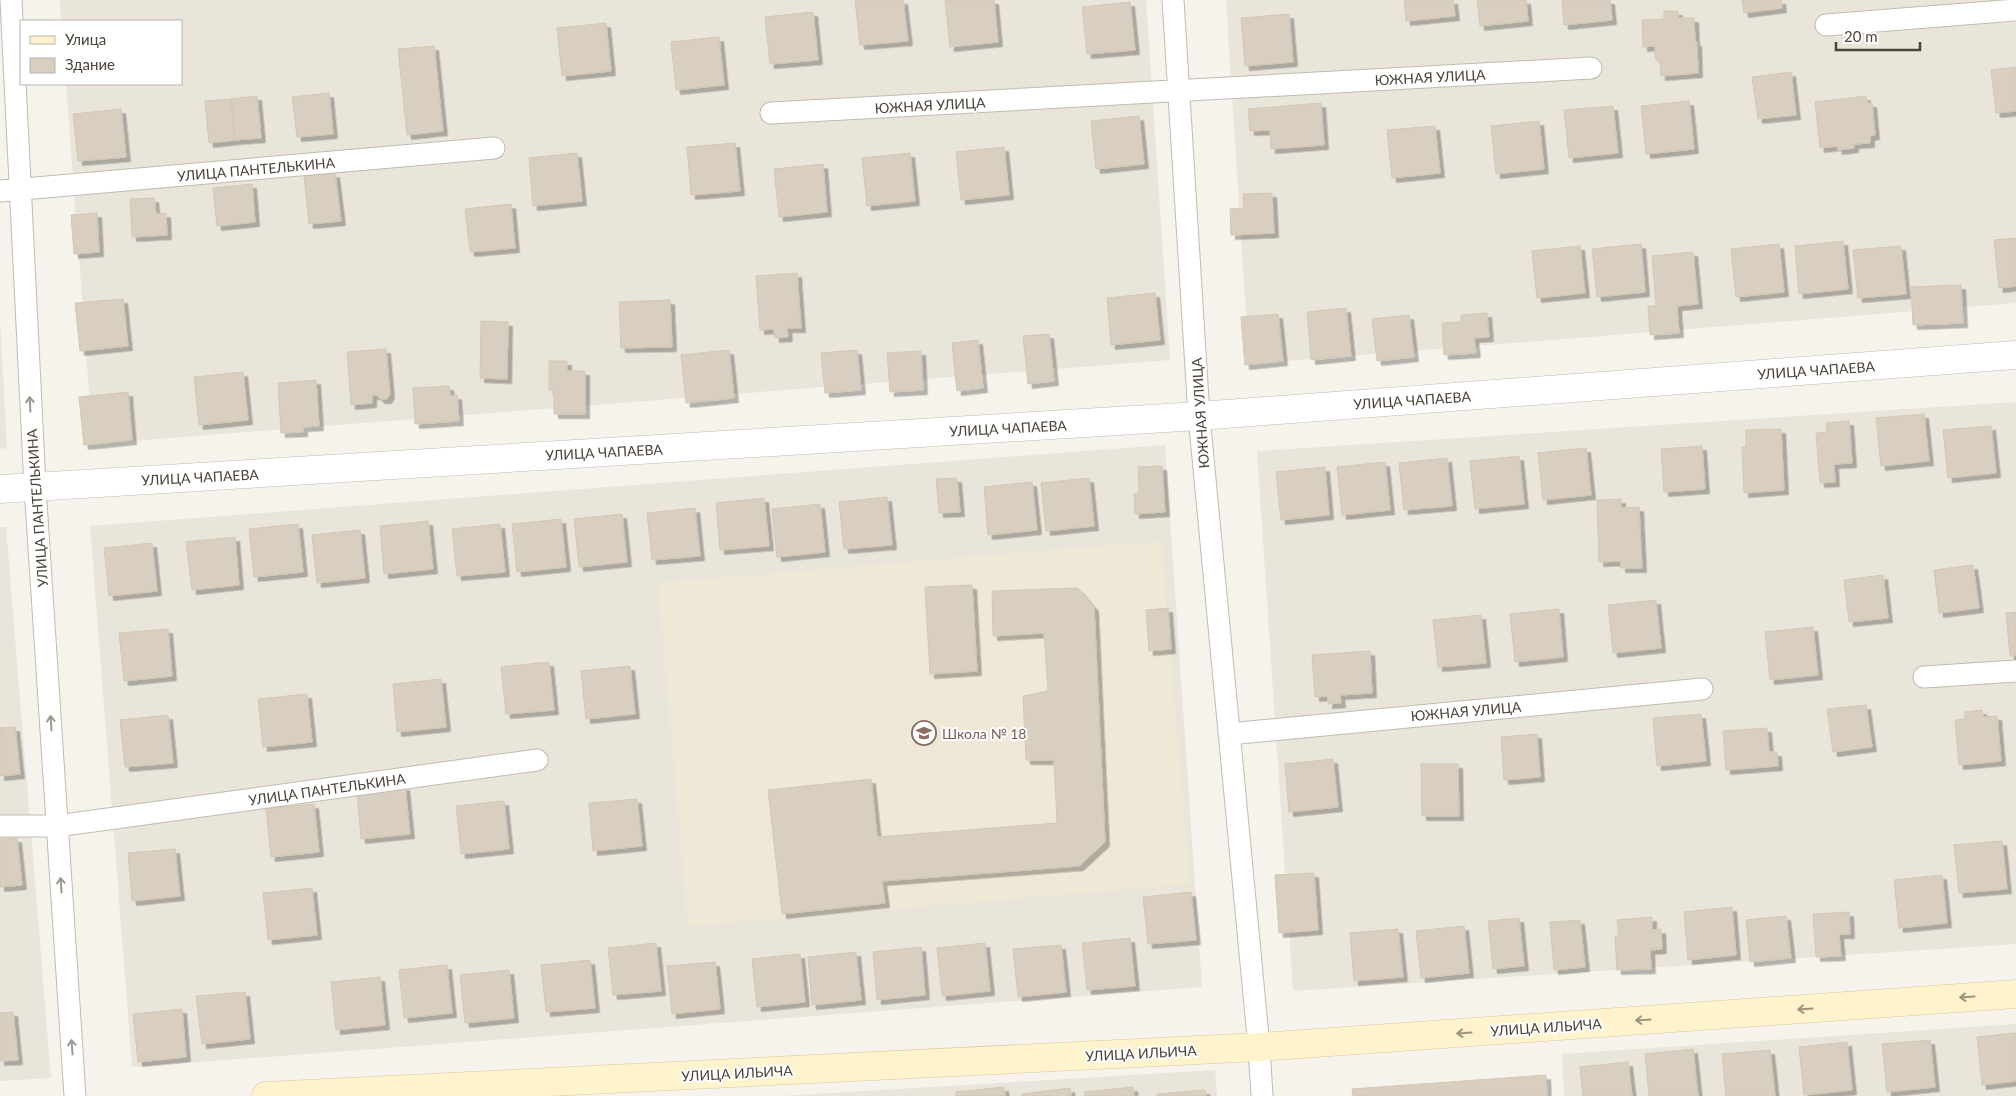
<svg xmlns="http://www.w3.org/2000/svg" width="2016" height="1096" viewBox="0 0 2016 1096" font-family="Lato,sans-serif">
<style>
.residential{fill:#eae5da}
.education{fill:#efe8d6}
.building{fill:#d8cfc1;stroke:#d3c7b4;filter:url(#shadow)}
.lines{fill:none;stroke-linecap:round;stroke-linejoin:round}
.minor-casing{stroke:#c2bbae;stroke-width:23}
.tertiary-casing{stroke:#c2bbae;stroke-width:29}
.secondary-casing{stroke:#d6c79b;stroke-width:29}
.minor{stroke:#fff;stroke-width:21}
.tertiary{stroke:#fff;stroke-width:28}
.secondary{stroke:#fff3cd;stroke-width:28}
.oneway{stroke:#9c9892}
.oneway2{stroke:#9c937c}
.labels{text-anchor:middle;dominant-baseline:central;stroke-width:4;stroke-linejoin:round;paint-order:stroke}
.street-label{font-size:14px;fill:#4b4439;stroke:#fff}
.education-label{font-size:14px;fill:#785e54;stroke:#fff;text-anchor:start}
</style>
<defs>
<filter id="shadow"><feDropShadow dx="4.5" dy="4.5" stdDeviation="0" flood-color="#0004"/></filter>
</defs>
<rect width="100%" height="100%" fill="#f6f3ec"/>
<path class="residential" d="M60,0H1146L1170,360L93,444L66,84H181V21H61Z
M1226,0H2016V303L1249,364Z
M0,320L7,448L0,449Z
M2016,402V944L1293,991L1257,451Z
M1165,445L1202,987L132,1067L90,526Z
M0,527H6L51,1078L0,1081Z
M2016,1024V1096H1564L1562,1054Z
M1215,1070L1217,1096H782Z"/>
<path class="education" d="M1161,541L1190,884L688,926L658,583Z"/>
<path class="building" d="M855,0H903L908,41L860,45Z
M945,0H994L998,42L950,47Z
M1404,0H1453L1455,16L1406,21Z
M1477,0H1526L1528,21L1480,26Z
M1562,0H1610L1612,20L1564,25Z
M1742,0H1781L1782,8L1744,13Z
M1130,2L1135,50L1087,54L1082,7Z
M1664,11H1678V18H1694L1695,42H1697L1698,73L1661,76L1660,64L1655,58V46L1643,47L1642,20L1664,19Z
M813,12L818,60L770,64L765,17Z
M1289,14L1293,62L1245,66L1241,18Z
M606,23L611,71L562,76L557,28Z
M719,37L724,85L676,90L671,42Z
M434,46L443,131L407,135L398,49Z
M2016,67V111L1996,113L1991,70Z
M1791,72L1796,115L1758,119L1752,77Z
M329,93L333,134L297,137L292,97Z
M257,96L261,138L235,140L231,99Z
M1866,96L1867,103H1872L1875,135L1870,136V143L1854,144V148L1838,150L1837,146L1820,148L1815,102Z
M231,99L235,140L209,143L205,101Z
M1689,101L1694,149L1646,154L1641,106Z
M1321,103L1324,145L1271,149L1270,130L1250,131L1248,109Z
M1613,106L1618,153L1569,158L1564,110Z
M121,109L126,157L78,161L73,114Z
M1139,116L1144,164L1096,169L1091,121Z
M1539,121L1544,169L1496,174L1491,126Z
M1435,126L1440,173L1392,178L1387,130Z
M735,143L740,191L691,195L687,147Z
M1004,147L1009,195L961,200L956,152Z
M577,153L582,201L533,206L529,158Z
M910,153L915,201L867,206L862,158Z
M823,164L827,212L779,217L774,169Z
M335,173L341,221L309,224L304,176Z
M252,184L255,222L217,226L213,188Z
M1272,193L1274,233L1231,235L1230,209L1244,208L1243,194Z
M154,198L156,214L166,213L167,235L132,237L130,199Z
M511,204L515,248L470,252L465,209Z
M97,213L99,252L74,254L71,215Z
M2016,238V286L1999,288L1994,240Z
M1843,241L1848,289L1799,294L1795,246Z
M1641,244L1645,292L1597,297L1592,249Z
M1779,244L1784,292L1736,297L1731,249Z
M1580,246L1585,293L1537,298L1532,251Z
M1901,246L1906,294L1858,298L1853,250Z
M1693,252L1698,304L1677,306L1679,333L1650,335L1648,306H1656L1652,256Z
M797,273L801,328H787L788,337L775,338L774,329L760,330L756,276Z
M1961,285L1963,323L1913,325L1911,287Z
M1155,293L1160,340L1111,345L1107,298Z
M123,299L128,346L80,351L75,303Z
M670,300L672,347L621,348L619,302Z
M1346,308L1351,356L1311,360L1307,312Z
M1487,313L1489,337L1474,338L1476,353L1444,355L1442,323L1461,322V315Z
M1278,314L1283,361L1245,365L1241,317Z
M1409,315L1414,357L1377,361L1372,319Z
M481,321L508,322L507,379L480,378Z
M1049,334L1054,381L1028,384L1023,336Z
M978,340L983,388L957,391L952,343Z
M386,349L390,394L387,399H380L377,395H372V403L351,405L347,352Z
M729,350L734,398L686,403L681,355Z
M857,350L861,390L825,393L821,353Z
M921,351L923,390L890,392L887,353Z
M549,361H567V371H585V414H554V390H549Z
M243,372L248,420L199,425L194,377Z
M316,380L319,426L303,427V432L281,433L278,383Z
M449,386L450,396L457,395L459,421L415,424L413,388Z
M128,392L132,440L84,445L79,397Z
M1924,414L1929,461L1881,466L1876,418Z
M1849,421L1852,463L1834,464L1835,482L1820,483L1816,433L1827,432L1826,423Z
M1991,426L1996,473L1948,478L1943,430Z
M1781,429L1784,490L1744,493L1742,447H1746V430Z
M1702,446L1705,489L1664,492L1661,449Z
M1586,448L1591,495L1543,500L1538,453Z
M1519,456L1524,504L1475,509L1470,461Z
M1447,458L1452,506L1404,510L1399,463Z
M1385,462L1390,510L1342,515L1337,467Z
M1162,466L1165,512L1135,514L1134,494L1139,493L1138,467Z
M1325,467L1329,515L1281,520L1276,472Z
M957,478L960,512L939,513L936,479Z
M1089,478L1094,526L1046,531L1041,483Z
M1032,482L1037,530L988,535L984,487Z
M887,497L892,545L844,549L839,502Z
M764,498L769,546L720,550L716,503Z
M1621,499V508L1639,507L1642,568H1621V561L1599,562L1597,500Z
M820,504L825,552L777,557L772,509Z
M695,508L700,556L652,560L647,513Z
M622,514L627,562L579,567L574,519Z
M561,519L566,567L517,572L512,524Z
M428,521L433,569L384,574L380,526Z
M298,524L303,572L254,577L249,529Z
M500,524L505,572L457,576L452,529Z
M360,530L365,578L317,583L312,535Z
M235,537L239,585L192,590L186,542Z
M152,543L157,591L109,596L104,548Z
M1973,565L1979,608L1939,613L1934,570Z
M1883,575L1888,618L1849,622L1844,580Z
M972,585L977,671L930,674L925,587Z
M1078,588L1094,607L1105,842L1079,866L882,881L885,903L782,914L768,790L871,779L877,837L1057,823L1054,760H1026L1023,696L1048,691L1044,633L993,636L992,591Z
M1656,600L1661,648L1613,653L1608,605Z
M1168,608L1171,649L1149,651L1146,610Z
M1559,609L1563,657L1515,662L1510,614Z
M2016,612V655L2010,656L2006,613Z
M1481,615L1486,663L1438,667L1433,620Z
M1813,627L1818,675L1770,680L1765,632Z
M168,629L172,676L124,681L119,633Z
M1370,651L1372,693L1340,695L1341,703L1328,704V696L1315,697L1312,655Z
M549,662L554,710L506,714L501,667Z
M630,666L635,714L586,719L581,671Z
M441,679L446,727L397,732L393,684Z
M307,694L312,742L263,747L258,699Z
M1866,705L1872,747L1833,752L1827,709Z
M1982,710L1983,717L1997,716L2001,761L1959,765L1955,720L1965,719V712Z
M1701,714L1706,761L1657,766L1653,718Z
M168,715L173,763L125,767L120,720Z
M15,727L20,774L0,776V728Z
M1767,728L1769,752H1777L1778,766L1726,770L1723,731Z
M1537,734L1540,777L1504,780L1501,737Z
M1333,759L1338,807L1289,812L1285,764Z
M1421,764H1458L1459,816H1422Z
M405,786L410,834L361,839L357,791Z
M637,799L642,846L593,851L589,803Z
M504,801L509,849L461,854L456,806Z
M314,804L319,852L271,857L266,809Z
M17,838L22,885L0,887V839Z
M2002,841L2007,889L1959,893L1954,845Z
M175,849L180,896L132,901L128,853Z
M1314,873L1318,930L1279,933L1275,875Z
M1942,875L1947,923L1899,928L1894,880Z
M312,888L317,935L268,940L263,893Z
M1191,892L1196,940L1148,944L1143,897Z
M1732,907L1736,955L1688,960L1684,912Z
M1849,912L1850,934H1839L1841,956L1816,957L1813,914Z
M1786,916L1791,958L1750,962L1746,920Z
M1652,917V930L1661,929L1662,949L1650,950L1651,969L1617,970L1615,936H1619L1617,920Z
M1519,918L1524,966L1493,969L1488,921Z
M1580,920L1585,967L1554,970L1550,922Z
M1464,926L1469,973L1421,978L1416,931Z
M1398,929L1403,977L1354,981L1350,933Z
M1130,938L1135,986L1087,990L1082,943Z
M656,943L661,991L613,995L608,948Z
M985,943L990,991L942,996L937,948Z
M1061,945L1066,992L1018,997L1013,949Z
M921,947L925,995L877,1000L873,952Z
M856,952L861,1000L812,1005L808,957Z
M800,954L805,1002L757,1007L752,959Z
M590,960L595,1008L546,1012L541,965Z
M715,962L720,1009L672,1014L667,966Z
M447,965L452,1013L404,1018L399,970Z
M509,970L514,1018L465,1023L460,975Z
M380,977L385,1025L336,1030L331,982Z
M245,992L250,1039L202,1044L196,996Z
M182,1009L186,1057L138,1062L133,1014Z
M13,1012L18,1060L0,1061V1013Z
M2016,1033V1081L1982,1085L1977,1037Z
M1930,1040L1935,1087L1887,1092L1882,1044Z
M1847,1042L1852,1090L1804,1095L1799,1047Z
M1693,1049L1698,1096H1649L1645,1054Z
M1770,1050L1775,1096H1726L1722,1054Z
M1628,1062L1632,1096H1583L1580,1067Z
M1546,1075L1547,1096H1353L1352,1089Z
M1004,1087L1005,1096H956V1092Z
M1133,1087L1134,1096H1085L1084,1092Z
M1070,1088L1071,1096H1022V1094Z
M1205,1090L1206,1096H1157V1094Z"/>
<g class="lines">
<defs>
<path id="minor" d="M11,0L35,487L75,1096
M1173,0L1199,416L1259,1047L1262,1096
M1826,25L2016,10
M771,113L1591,68
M0,191L494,148
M1924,677L2016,671
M1229,734L1702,689
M0,826H57L537,760"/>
<path id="tertiary" d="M0,489L1199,416L2016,355"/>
<path id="secondary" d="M266,1096L1259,1047L2016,994"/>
</defs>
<use href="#minor" class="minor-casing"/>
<use href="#tertiary" class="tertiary-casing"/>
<use href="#secondary" class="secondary-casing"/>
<use href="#minor" class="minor"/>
<use href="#tertiary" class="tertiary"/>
<use href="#secondary" class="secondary"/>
</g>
<defs><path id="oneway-shaft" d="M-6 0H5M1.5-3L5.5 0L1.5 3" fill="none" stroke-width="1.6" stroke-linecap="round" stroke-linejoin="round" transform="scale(1.25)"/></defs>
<g class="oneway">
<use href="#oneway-shaft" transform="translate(30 404) rotate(-93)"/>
<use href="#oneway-shaft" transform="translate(51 723) rotate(-94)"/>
<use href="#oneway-shaft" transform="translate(61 885) rotate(-94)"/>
<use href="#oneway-shaft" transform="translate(72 1047) rotate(-94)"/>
</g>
<g class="oneway2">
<use href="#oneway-shaft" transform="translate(1967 997) rotate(176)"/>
<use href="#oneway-shaft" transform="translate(1805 1009) rotate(176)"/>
<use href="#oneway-shaft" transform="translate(1643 1020) rotate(176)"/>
<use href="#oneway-shaft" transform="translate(1464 1033) rotate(176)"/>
</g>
<defs>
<symbol id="school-ring" viewBox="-11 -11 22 22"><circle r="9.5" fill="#fff" stroke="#8d6e63" stroke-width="1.5"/><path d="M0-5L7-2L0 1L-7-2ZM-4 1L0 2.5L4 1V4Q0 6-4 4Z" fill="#8d6e63"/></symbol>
</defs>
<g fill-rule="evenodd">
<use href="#school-ring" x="910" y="719" width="28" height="28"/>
</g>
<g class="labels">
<g class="street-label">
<text transform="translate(1430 77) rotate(-3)">ЮЖНАЯ УЛИЦА</text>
<text transform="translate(930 105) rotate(-3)">ЮЖНАЯ УЛИЦА</text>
<text transform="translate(256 169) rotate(-5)">УЛИЦА ПАНТЕЛЬКИНА</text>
<text transform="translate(1816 370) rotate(-4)">УЛИЦА ЧАПАЕВА</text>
<text transform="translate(1412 400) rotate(-4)">УЛИЦА ЧАПАЕВА</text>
<text transform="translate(1200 413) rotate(-94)">ЮЖНАЯ УЛИЦА</text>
<text transform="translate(1008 428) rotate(-3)">УЛИЦА ЧАПАЕВА</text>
<text transform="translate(604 452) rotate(-3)">УЛИЦА ЧАПАЕВА</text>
<text transform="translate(200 477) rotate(-3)">УЛИЦА ЧАПАЕВА</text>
<text transform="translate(37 508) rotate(-94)">УЛИЦА ПАНТЕЛЬКИНА</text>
<text transform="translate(1466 711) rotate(-5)">ЮЖНАЯ УЛИЦА</text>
<text transform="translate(327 789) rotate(-8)">УЛИЦА ПАНТЕЛЬКИНА</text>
<text transform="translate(1546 1027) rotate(-4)">УЛИЦА ИЛЬИЧА</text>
<text transform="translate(1141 1053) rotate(-3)">УЛИЦА ИЛЬИЧА</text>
<text transform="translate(737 1073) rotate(-3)">УЛИЦА ИЛЬИЧА</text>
</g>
<g class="education-label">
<text x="942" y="733">Школа № 18</text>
</g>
</g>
<rect x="20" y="20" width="162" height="65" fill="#ffffff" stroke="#b7b4b0"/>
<rect x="30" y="36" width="25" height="8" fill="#fff3cd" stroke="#b7b4b0"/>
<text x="65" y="45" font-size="15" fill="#4b4439">Улица</text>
<rect x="30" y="58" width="25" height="15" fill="#d8cfc1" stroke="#b7b4b0"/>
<text x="65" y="70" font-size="15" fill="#4b4439">Здание</text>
<path d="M1836 42v8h84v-8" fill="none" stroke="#4b4439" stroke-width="2.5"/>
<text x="1844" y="42" font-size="15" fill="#4b4439" stroke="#ffffff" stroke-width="4" paint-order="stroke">20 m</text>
</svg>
